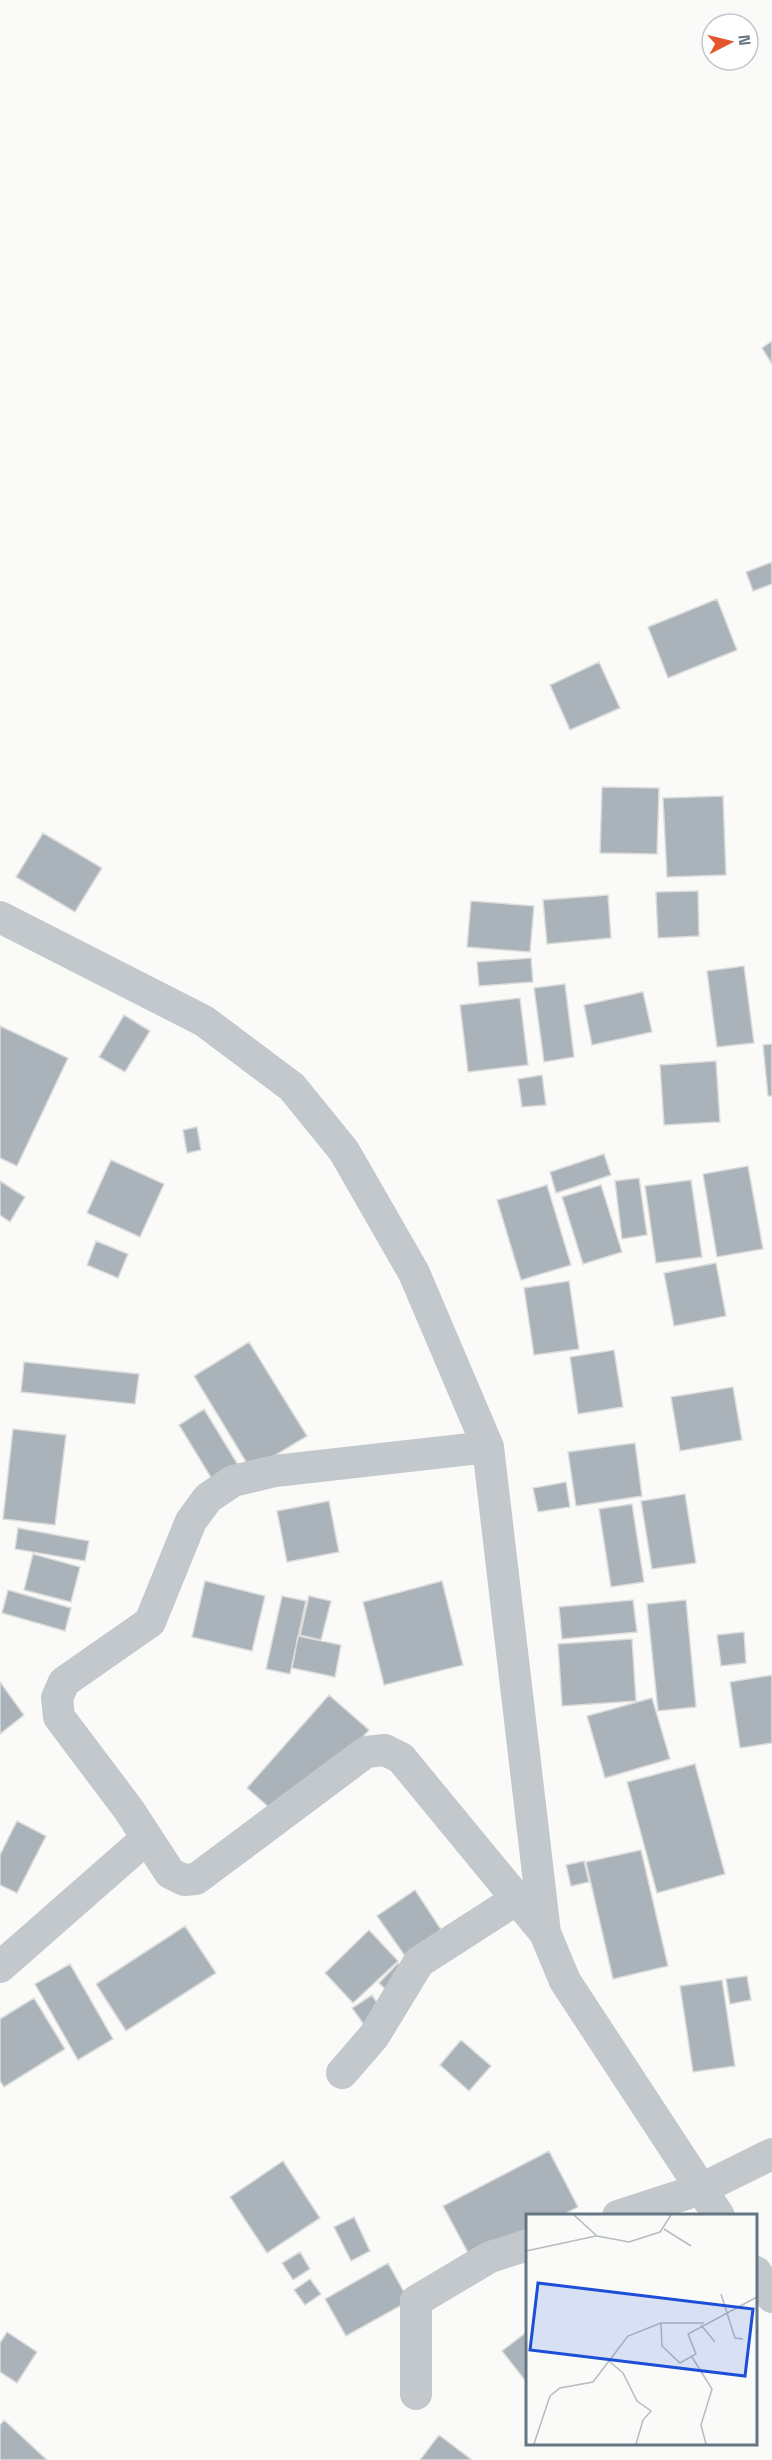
<svg xmlns="http://www.w3.org/2000/svg" width="772" height="2460" viewBox="0 0 772 2460" font-family="'Space Grotesk',sans-serif">
<style>
.building{fill:#aab3b9;stroke:#dcdcda;stroke-width:1.5}
.lines{fill:none;stroke-linecap:round;stroke-linejoin:round}
.minor{stroke:#c3c8cc;stroke-width:32}
.inset-road{fill:none;stroke:#b5bdc2;stroke-width:1.5}
.view{fill:#1d4ed8;fill-opacity:0.15;stroke:#1d4ed8;stroke-width:3}
.inset-edge{fill:none;stroke:#657683;stroke-width:3}
</style>
<rect width="100%" height="100%" fill="#fafaf8"/>
<path class="building" d="M772,341V364L762,348Z
M772,562V584L753,591L746,572Z
M717,599L737,650L668,678L648,627Z
M599,662L620,708L570,730L550,685Z
M602,787L659,788L657,854L600,853Z
M723,796L726,875L667,877L663,798Z
M43,833L102,868L75,912L16,877Z
M698,891L699,936L658,938L656,892Z
M608,895L611,938L547,944L543,900Z
M471,901L534,906L530,952L467,947Z
M531,958L533,982L479,986L477,962Z
M744,966L754,1043L717,1047L707,971Z
M565,984L574,1057L544,1062L534,988Z
M643,992L652,1032L592,1045L584,1005Z
M520,998L528,1065L468,1072L460,1005Z
M124,1015L150,1031L125,1072L99,1057Z
M0,1026L68,1058L17,1166L0,1158Z
M772,1044V1096H768L763,1045Z
M716,1061L720,1122L664,1125L660,1065Z
M542,1075L546,1105L522,1107L518,1079Z
M197,1127L201,1150L187,1153L183,1130Z
M604,1154L611,1175L556,1193L550,1172Z
M111,1160L164,1184L140,1237L87,1213Z
M748,1166L763,1249L717,1257L703,1174Z
M639,1178L647,1235L622,1239L615,1181Z
M691,1180L702,1257L656,1263L645,1186Z
M0,1181L25,1197L10,1222L0,1215Z
M547,1185L571,1265L521,1280L497,1200Z
M601,1185L622,1252L583,1264L562,1197Z
M96,1241L128,1254L118,1278L87,1265Z
M716,1263L726,1316L674,1326L664,1273Z
M569,1281L579,1349L534,1355L524,1288Z
M249,1342L307,1436L251,1470L194,1376Z
M614,1350L623,1407L578,1414L570,1357Z
M24,1362L139,1374L135,1404L21,1392Z
M733,1387L742,1440L680,1451L671,1397Z
M204,1409L246,1478L221,1494L179,1425Z
M13,1429L66,1435L55,1525L3,1519Z
M635,1443L642,1496L576,1506L568,1452Z
M566,1482L570,1507L538,1512L533,1488Z
M685,1494L696,1563L652,1569L641,1501Z
M329,1501L339,1552L287,1562L277,1511Z
M632,1504L644,1582L611,1587L599,1509Z
M18,1528L89,1541L85,1561L15,1549Z
M33,1554L80,1567L71,1602L24,1590Z
M205,1581L265,1596L252,1651L192,1637Z
M442,1581L463,1665L384,1685L363,1602Z
M8,1590L71,1608L65,1631L2,1613Z
M282,1596L306,1601L290,1674L266,1669Z
M309,1596L331,1601L321,1640L300,1635Z
M633,1600L637,1632L562,1639L559,1607Z
M686,1600L696,1707L658,1711L647,1604Z
M744,1632L746,1663L721,1666L717,1635Z
M298,1636L341,1645L335,1677L292,1668Z
M632,1639L636,1701L562,1706L558,1644Z
M772,1675V1743L740,1748L730,1682Z
M0,1682L24,1715L0,1734Z
M329,1695L369,1730L287,1823L247,1788Z
M652,1698L670,1759L605,1778L587,1716Z
M695,1764L725,1874L657,1893L627,1782Z
M17,1821L46,1836L17,1893L0,1885V1855Z
M641,1850L668,1966L613,1979L586,1862Z
M584,1861L589,1882L571,1886L566,1865Z
M415,1890L442,1931L405,1956L377,1916Z
M185,1926L216,1973L126,2031L96,1984Z
M369,1930L398,1961L353,2003L325,1973Z
M398,1963L421,1984L402,2005L379,1983Z
M70,1964L113,2039L78,2060L35,1984Z
M747,1976L751,2000L730,2004L726,1979Z
M722,1980L735,2066L693,2072L680,1986Z
M372,1995L384,2014L365,2026L352,2008Z
M34,1998L65,2049L4,2087L0,2081V2019Z
M461,2040L491,2066L469,2091L440,2065Z
M549,2151L578,2207L561,2216H528V2233L473,2262L443,2206Z
M283,2161L320,2218L267,2253L230,2197Z
M354,2217L370,2251L351,2261L334,2227Z
M300,2252L310,2269L293,2280L282,2263Z
M388,2263L409,2301L346,2336L325,2299Z
M310,2279L321,2294L305,2305L294,2290Z
M528,2331V2384L502,2351Z
M7,2332L37,2352L17,2383L0,2372V2343Z
M4,2420L47,2460H0V2425Z
M439,2435L472,2460H420Z"/>
<g class="lines">
<path class="minor" d="M0,917L204,1021L292,1087L344,1151L414,1273L488,1447L545,1933L565,1981L719,2216
M488,1447L275,1471L233,1481L208,1498L191,1521L150,1622L64,1682L57,1698L59,1717L129,1810L170,1873L184,1880L196,1879L366,1752L385,1750L401,1758L545,1933
M0,1967L147,1838
M342,2073L374,2036L419,1962L517,1899
M618,2216L701,2189L772,2154
M756,2272L772,2297
M416,2394V2301L490,2257L528,2245"/>
</g>
<g transform="translate(526 2214)">
<rect width="231" height="231" fill="#fafaf8"/>
<path class="inset-road" d="M48,1L71,22L103,28L134,18L145,1M138,15L165,32M0,37L70,22M195,80L209,124L217,125M135,109L136,132L154,149L170,140L162,120L231,83M175,111L189,128M166,143L186,175L175,211L180,230M83,147L97,159L111,187L125,197L117,206L110,230M8,230L24,182L34,174L67,168L102,122L135,109H178"/>
<path class="view" d="M12,69L227,95L219,162L4,136Z"/>
<rect width="231" height="231" class="inset-edge"/>
</g>
<g transform="translate(730 42) rotate(83)"><circle r="28" fill="#ffffff" stroke="#c1c8cd" stroke-width="1.5"/>
<path d="M0-4.5L10 22L0 15L-10 22Z" fill="#e4572e"/>
<text y="-9" font-size="16" font-weight="bold" text-anchor="middle" fill="#657683">N</text>
</g>
</svg>
